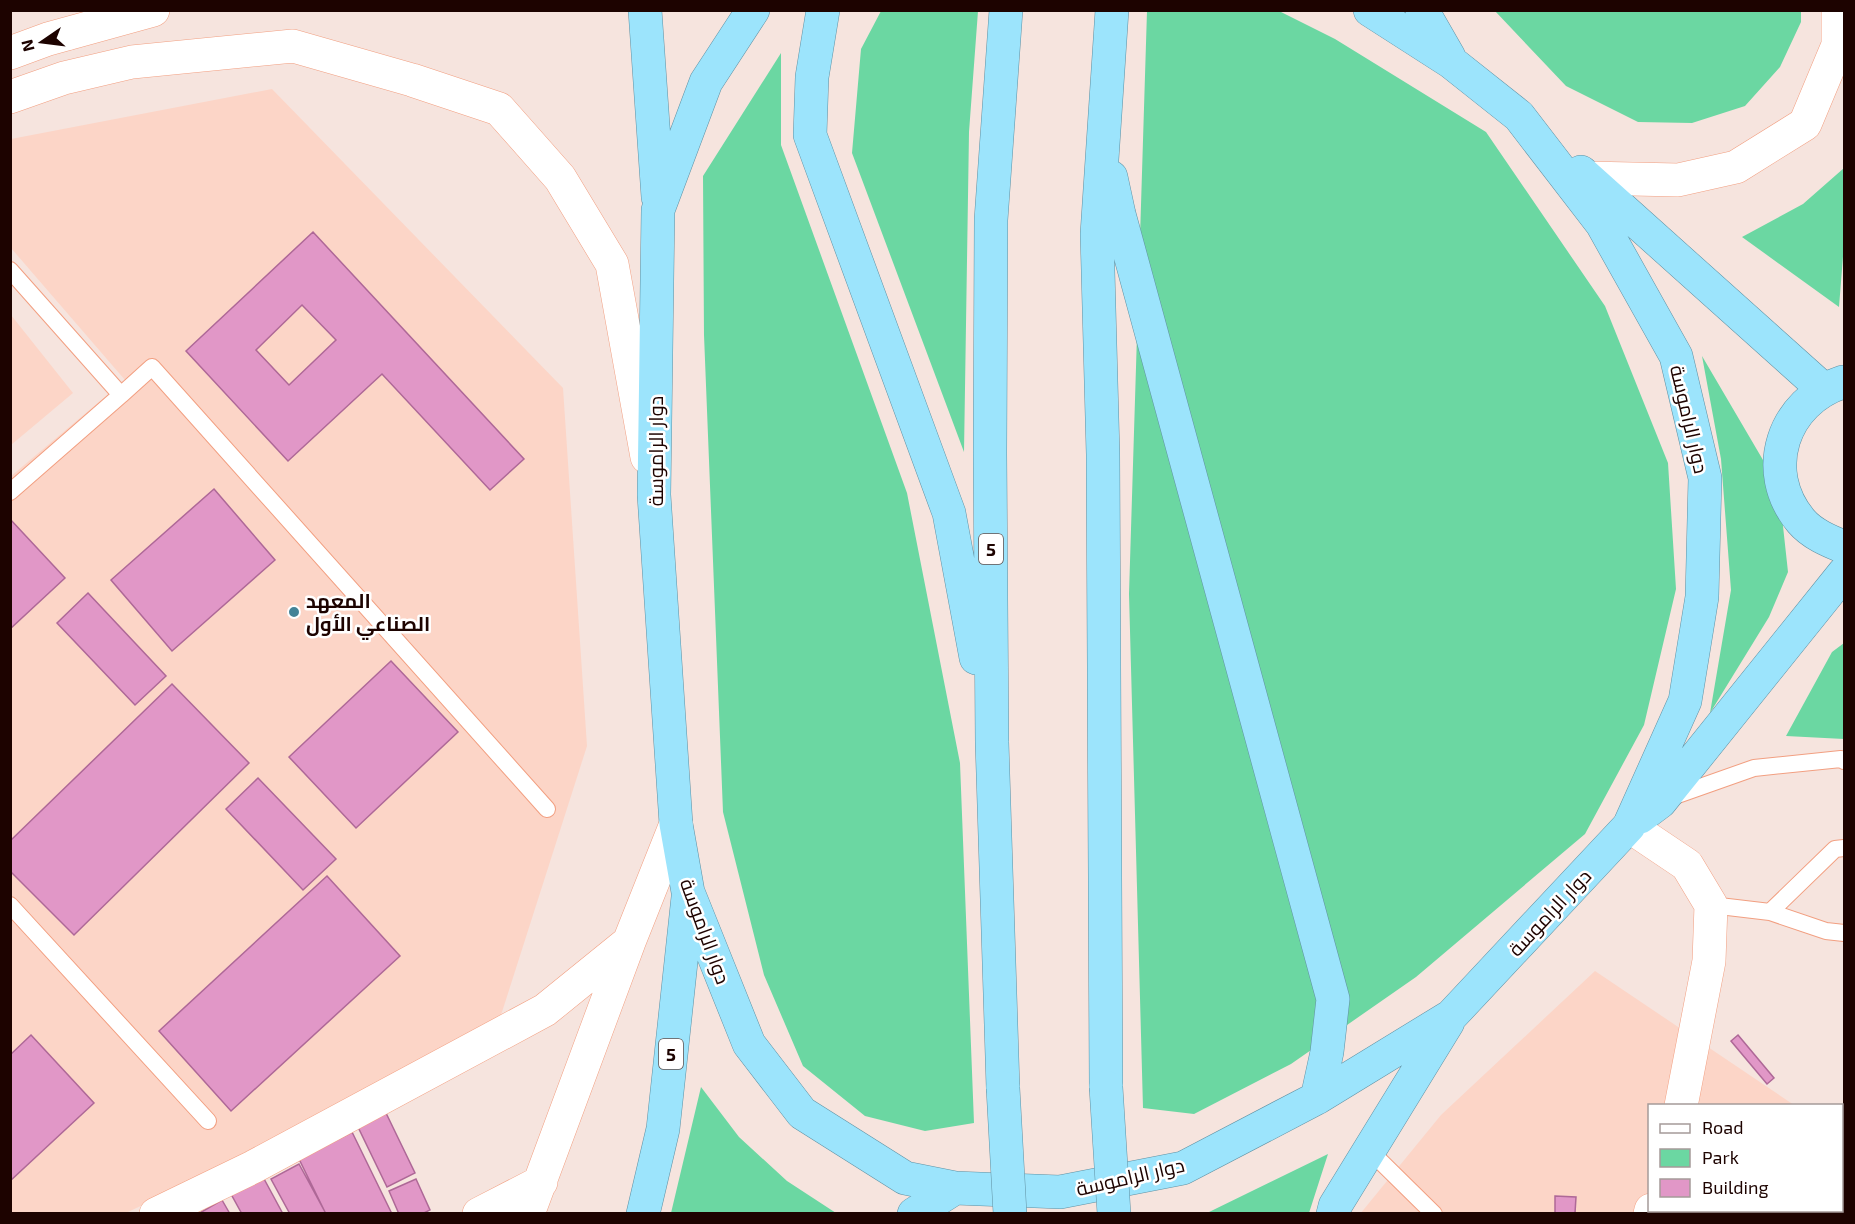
<svg xmlns="http://www.w3.org/2000/svg" width="1855" height="1224" viewBox="0 0 1855 1224" font-family="'Exo 2',Cairo,sans-serif">
<style>
.built{fill:#fcd5c7}
.green{fill:#6bd7a2}
.building{fill:#e197c7;stroke:#ae6897;stroke-width:1.5;fill-rule:evenodd}
.lines{fill:none;stroke-linecap:round;stroke-linejoin:round}
.service-casing{stroke:#f29f81;stroke-width:18}
.minor-casing{stroke:#f29f81;stroke-width:34}
.tertiary-casing{stroke:#f29f81;stroke-width:34}
.secondary-casing{stroke:#f29f81;stroke-width:34}
.trunk-casing{stroke:#6091a3;stroke-width:34}
.service{stroke:#fff;stroke-width:16}
.minor{stroke:#fff;stroke-width:33}
.tertiary{stroke:#fff;stroke-width:33}
.secondary{stroke:#fff;stroke-width:33}
.trunk{stroke:#9ce4fc;stroke-width:33}
.trunk-bridge-casing{stroke:#6091a3;stroke-width:34;stroke-linecap:butt}
.trunk-bridge{stroke:#9ce4fc;stroke-width:33}
.poi-dot{fill:#438397;stroke:#fff;stroke-width:2}
.labels{text-anchor:middle;dominant-baseline:central;stroke-width:5;stroke-linejoin:round;paint-order:stroke}
.shield{fill:#fff;stroke:#614f4c;stroke-width:1.5}
.shield-label{font-size:18px;font-weight:bold;fill:#1d0300}
.street-label{font-size:20px;fill:#1d0300;stroke:#fff}
.poi-label{font-size:20px;font-weight:bold;fill:#1d0300;stroke:#fff;text-anchor:start}
</style>
<rect width="100%" height="100%" fill="#f6e4de"/>
<path class="built" d="M272,89L563,388L587,746L494,1037L126,1213H11L10,477L125,380L11,248V139Z
M11,315L73,393L11,445H10Z
M1595,971L1794,1105L1650,1106V1210L1767,1211L1766,1213L1360,1214L1441,1115Z"/>
<path class="green" d="M881,11H978L969,132L964,452L852,153L861,49Z
M1147,11H1279L1335,39L1486,132L1605,306L1668,463L1676,589L1644,725L1585,834L1416,977L1291,1064L1194,1114L1143,1108L1129,594Z
M1801,11V22L1780,67L1745,106L1692,123L1638,122L1566,86L1495,11Z
M781,53V145L907,493L960,763L974,1123L925,1131L865,1116L803,1066L764,975L723,812L704,335L703,176Z
M1844,168V244L1839,307L1742,237L1803,204Z
M1702,356L1763,460L1782,517L1788,572L1769,617L1710,713L1731,590L1721,459Z
M1844,643V739L1786,736L1832,652Z
M701,1087L739,1137L787,1181L836,1213H671Z
M1328,1154L1309,1213H1207Z"/>
<path class="building" d="M313,232L524,459L490,490L382,374L288,461L186,351ZM302,305L336,340L289,385L256,350Z
M214,489L275,560L172,651L111,580Z
M10,519L65,578L10,629Z
M88,593L166,676L135,705L57,623Z
M391,661L458,732L356,828L289,757Z
M172,684L249,763L74,935L10,871V841Z
M258,778L336,859L303,890L226,809Z
M327,876L400,956L231,1111L159,1031Z
M31,1035L94,1103L10,1181V1055Z
M1738,1035L1774,1078L1767,1084L1731,1041Z
M386,1113L415,1173L387,1187L358,1127Z
M352,1132L392,1214H326L299,1159Z
M299,1164L325,1212L322,1214H290L271,1179Z
M263,1177L283,1214H242L231,1194Z
M416,1179L430,1210L422,1214H399L389,1191Z
M1555,1196L1576,1197L1575,1213L1590,1214H1555Z
M222,1200L230,1214H198Z"/>
<g class="lines">
<defs>
<path id="service" d="M10,270L121,395L10,492
M121,395L152,367L547,809
M1669,798L1754,768L1841,759L1844,761
M10,905L208,1121
M1711,905L1770,912L1826,931L1844,933
M1770,912L1835,849L1844,848
M1369,1150L1434,1214"/>
<path id="minor" d="M1629,826L1687,865L1711,905L1709,961L1681,1106
M156,1214L253,1167L545,1010L629,942L676,824
M479,1214L541,1182
M528,1214L629,942
M1650,1214L1651,1210"/>
<path id="tertiary" d="M10,53L48,39L153,10
M10,97L64,78L132,62L293,46L412,80L499,109L560,178L612,264L647,457"/>
<path id="secondary" d="M1587,178L1678,180L1736,167L1805,124L1838,45V10"/>
<path id="trunk" d="M645,10L658,197
M753,10L706,82L658,210L654,495L676,824L688,892L749,1044L802,1113L905,1178L955,1188L1060,1192L1183,1168L1317,1098L1451,1016L1629,826L1685,701L1702,597L1705,478L1676,356L1602,224L1519,116L1451,62L1370,10
M823,10L812,77L810,135L949,513L976,658
M1422,10L1449,57
M1581,172L1823,389
M1111,177L1119,214L1333,999L1327,1052L1317,1098
M1843,382C1783,401 1759,471 1801,521C1812,534 1829,541 1844,547
M1640,817L1660,802L1844,573
M1106,1087L1103,454L1097,234L1112,10
M1003,1088L992,742L990,453L991,220L1006,10
M643,1214L663,1129L688,897
M914,1214L955,1188
M1333,1214L1335,1206L1448,1022"/>
</defs>
<use href="#service" class="service-casing"/>
<use href="#minor" class="minor-casing"/>
<use href="#tertiary" class="tertiary-casing"/>
<use href="#secondary" class="secondary-casing"/>
<use href="#trunk" class="trunk-casing"/>
<use href="#service" class="service"/>
<use href="#minor" class="minor"/>
<use href="#tertiary" class="tertiary"/>
<use href="#secondary" class="secondary"/>
<use href="#trunk" class="trunk"/>
<defs>
<path id="trunk-bridge" d="M1106,1087L1114,1214
M1003,1088L1010,1214"/>
</defs>
<use href="#trunk-bridge" class="trunk-bridge-casing"/>
<use href="#trunk-bridge" class="trunk-bridge"/>
</g>
<circle class="poi-dot" cx="294" cy="612" r="6"/>
<g class="labels">
<g class="shield">
<rect x="979" y="534" width="24" height="30" rx="4.5"/>
<rect x="659" y="1039" width="24" height="30" rx="4.5"/>
</g>
<g class="shield-label">
<text x="991" y="549">5</text>
<text x="671" y="1054">5</text>
</g>
<g class="street-label">
<text transform="translate(1690 419) rotate(77)">دوار الراموسة</text>
<text transform="translate(655 451) rotate(-90)">دوار الراموسة</text>
<text transform="translate(1549 912) rotate(-47)">دوار الراموسة</text>
<text transform="translate(706 931) rotate(70)">دوار الراموسة</text>
<text transform="translate(1130 1176) rotate(-13)">دوار الراموسة</text>
</g>
<g class="poi-label">
<text x="306" y="600">المعهد<tspan x="306" dy="23">الصناعي الأول</tspan></text>
</g>
</g>
<rect width="1855" height="1224" fill="none" stroke="#1d0300" stroke-width="24"/>
<rect x="1648" y="1104" width="195" height="108" fill="#ffffff" stroke="#a59a99" stroke-width="1.5"/>
<rect x="1660" y="1124" width="30" height="9" fill="#ffffff" stroke="#a59a99" stroke-width="1.5"/>
<text x="1702" y="1134" font-size="18" fill="#1d0300">Road</text>
<rect x="1660" y="1149" width="30" height="18" fill="#6bd7a2" stroke="#a59a99" stroke-width="1.5"/>
<text x="1702" y="1164" font-size="18" fill="#1d0300">Park</text>
<rect x="1660" y="1179" width="30" height="18" fill="#e197c7" stroke="#a59a99" stroke-width="1.5"/>
<text x="1702" y="1194" font-size="18" fill="#1d0300">Building</text>
<g transform="translate(42 42) rotate(256)" stroke="#ffffff" stroke-width="4.5" paint-order="stroke">
<path d="M0-4.5L10 22L0 15L-10 22Z" fill="#1d0300"/>
<text y="-9" font-size="16" font-weight="bold" text-anchor="middle" fill="#1d0300">N</text>
</g>
</svg>
